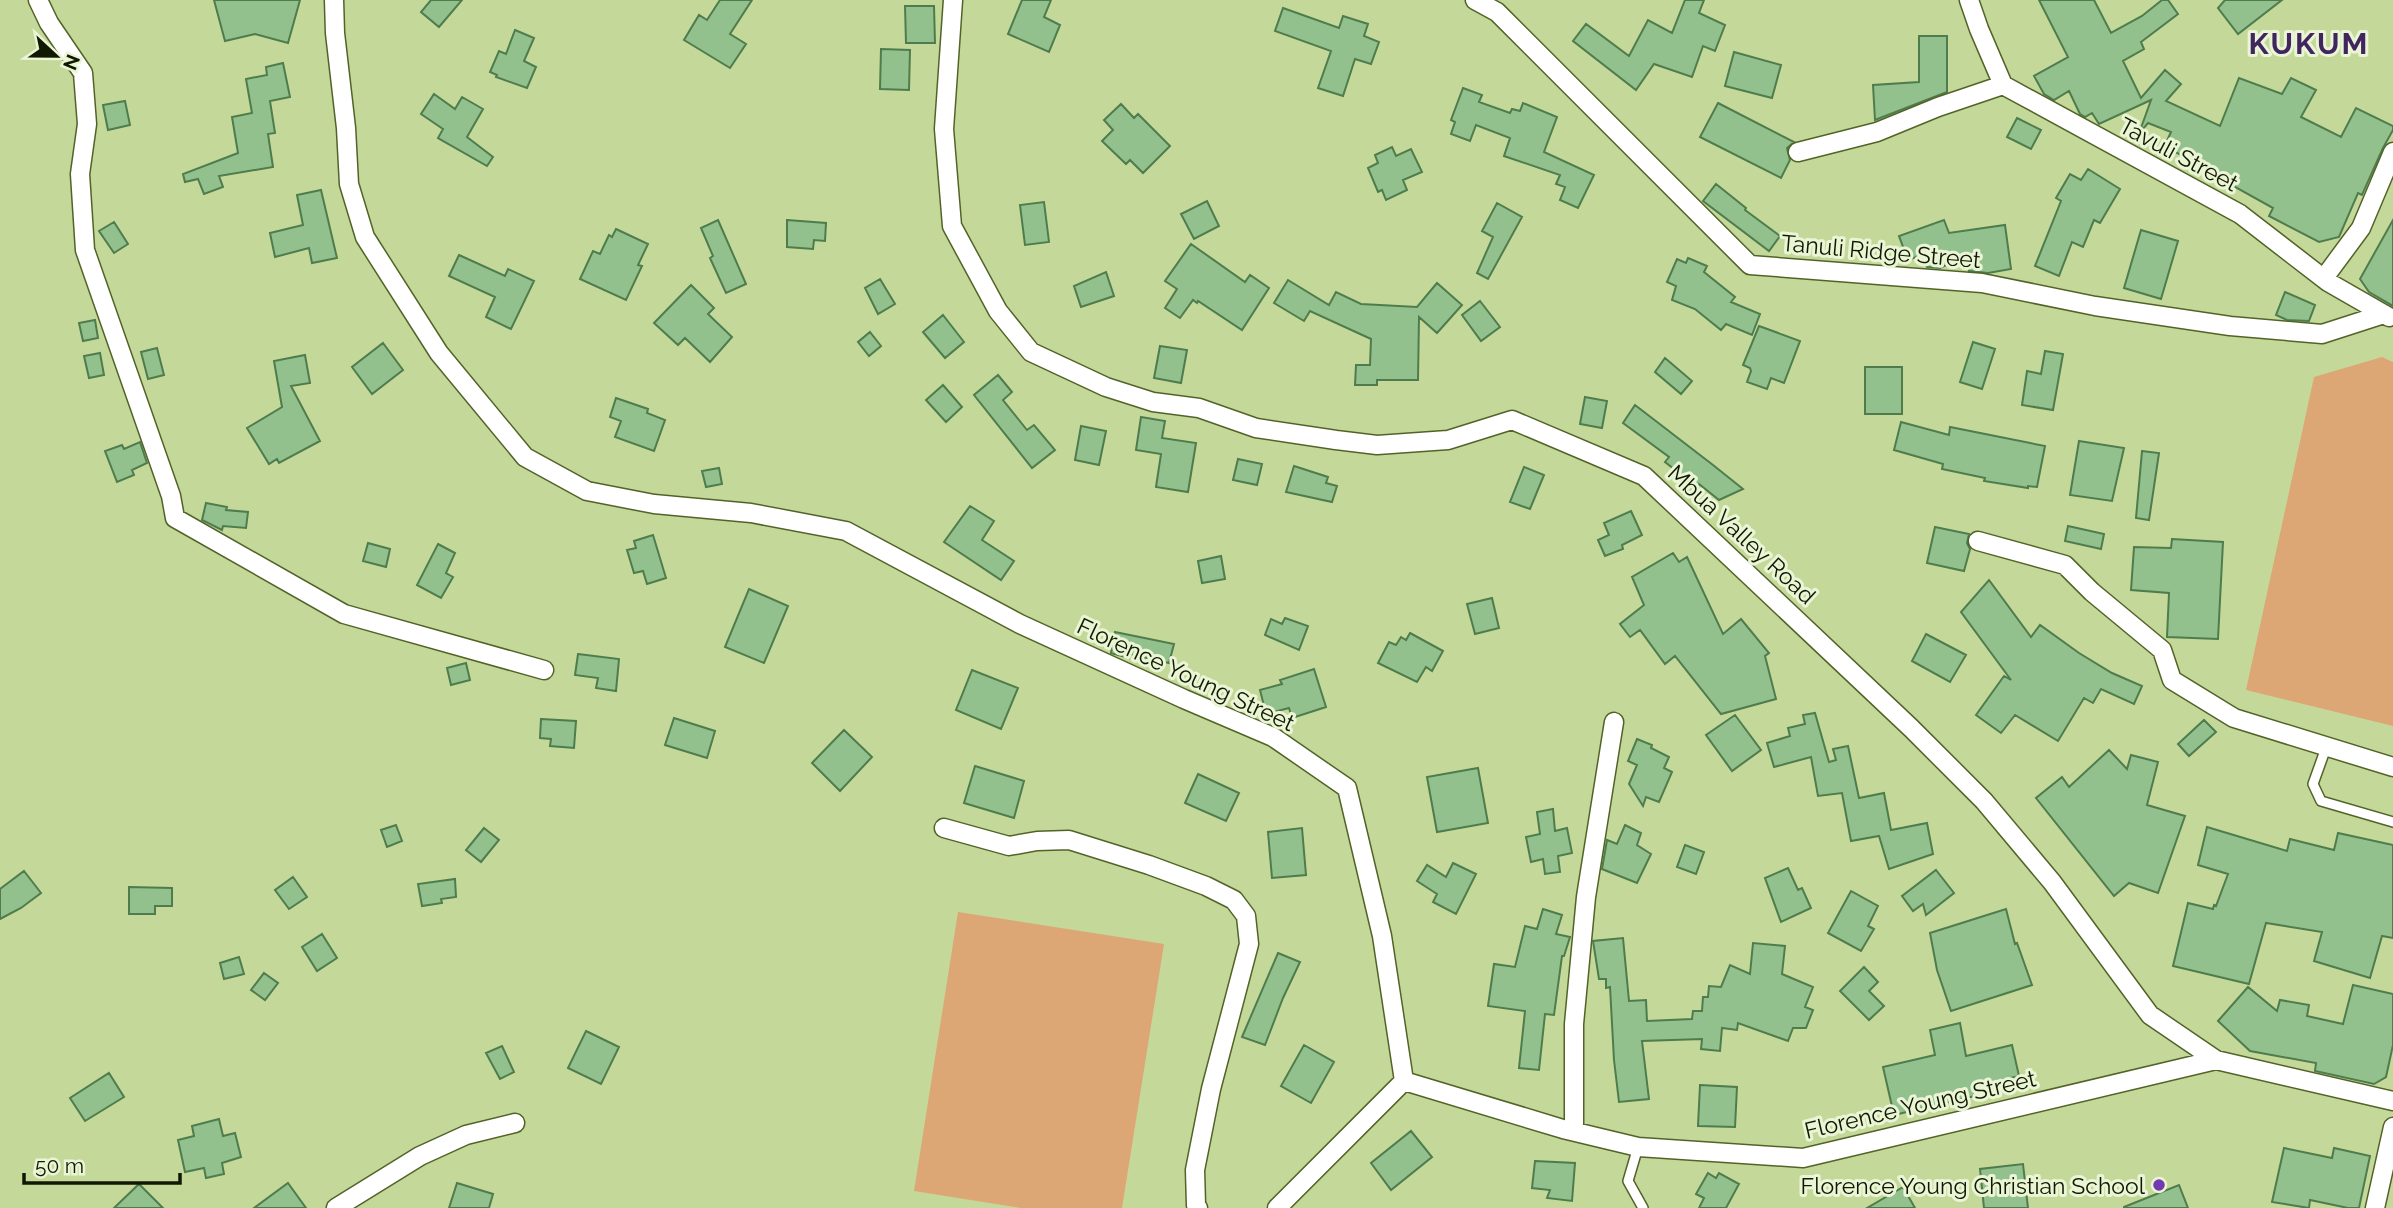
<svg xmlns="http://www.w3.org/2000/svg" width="2393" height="1208" viewBox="0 0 2393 1208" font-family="Raleway,sans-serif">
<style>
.park{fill:#dda675}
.building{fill:#92c18e;stroke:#4f7c4c;stroke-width:2}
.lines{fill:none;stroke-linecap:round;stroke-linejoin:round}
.service-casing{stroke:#526327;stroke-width:12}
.minor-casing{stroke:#526327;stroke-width:21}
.service{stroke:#fff;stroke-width:9}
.minor{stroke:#fff;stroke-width:18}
.poi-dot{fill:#7339af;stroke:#eaf5d5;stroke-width:2.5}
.labels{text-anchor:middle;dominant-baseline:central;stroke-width:6;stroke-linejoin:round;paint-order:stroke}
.street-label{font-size:23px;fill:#111802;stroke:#eaf5d5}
.poi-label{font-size:23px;fill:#111802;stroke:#eaf5d5;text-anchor:end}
.district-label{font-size:30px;font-weight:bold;letter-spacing:2px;fill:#40255f;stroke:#eaf5d5}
</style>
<rect width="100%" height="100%" fill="#c4d999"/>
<path class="park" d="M2382,357L2393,362V726L2246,690L2314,377Z
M958,912L1164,944L1122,1208H1021L914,1191Z"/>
<path class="building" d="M214,0H300L288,43L255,34L225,41Z
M431,0H462L439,27L421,12Z
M720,0H752L730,34L746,44L730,68L684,40L699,15L707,20Z
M1022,0H1051L1044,17L1060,25L1049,52L1008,34Z
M1685,0H1704L1699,13L1725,25L1715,51L1703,46L1692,77L1654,64L1636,90L1573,41L1586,24L1629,56L1648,20L1672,33Z
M2039,0H2094L2111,33L2142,16L2162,0H2168L2178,14L2141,42L2144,49L2123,61L2141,98L2165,70L2181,84L2166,101L2220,126L2239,78L2282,94L2291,78L2316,90L2301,117L2341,137L2356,108L2393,126V130L2383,148L2362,195L2358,193L2339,237L2319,242L2269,216L2273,208L2226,182L2229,177L2164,147L2171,132L2148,123L2143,129L2141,128L2151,100L2099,124L2092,113L2085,117L2080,114L2069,91L2054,100L2044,94L2034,76L2068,57Z
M2225,0H2282L2238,34L2218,8Z
M905,6H934L935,43H906Z
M1283,8L1339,28L1343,16L1368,24L1364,36L1379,42L1371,64L1355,59L1343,96L1318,88L1331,51L1275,31Z
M515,30L534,38L524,61L536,67L527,88L496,77L497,75L490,72L499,51L506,54Z
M1919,36H1947V92L1875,120L1873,85L1919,82Z
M881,49L910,50L909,90L880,89Z
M1734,52L1781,65L1772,98L1725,86Z
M283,63L290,97L270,101L275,133L268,134L273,167L219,176L223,187L204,194L198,179L185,182L183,174L238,153L232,117L252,113L246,79L267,75L266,67Z
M1463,88L1482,95L1479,102L1510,113L1512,109L1520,111L1523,103L1557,117L1544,152L1594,175L1578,208L1560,200L1565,187L1556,184L1560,175L1504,156L1510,138L1476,125L1470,141L1451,134L1455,122L1451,120Z
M434,94L455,109L462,97L483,109L467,137L493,157L487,166L438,138L443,129L421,114Z
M125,101L130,125L108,130L103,105Z
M1718,103L1794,142L1787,148L1790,160L1781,178L1700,137Z
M1121,104L1134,118L1138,114L1170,146L1143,173L1130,160L1126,164L1102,141L1113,130L1104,120Z
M2017,118L2041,130L2031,149L2007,137Z
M1392,147L1396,156L1411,149L1422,172L1403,180L1407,190L1386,200L1382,190L1378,192L1368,168L1378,163L1375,155Z
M2088,169L2120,189L2100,223L2094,220L2083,247L2072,242L2059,276L2035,266L2061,201L2056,198L2070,174L2081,180Z
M1716,184L1746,208L1745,210L1780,236L1769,251L1703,201Z
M321,190L337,258L312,263L309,248L275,257L270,233L303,225L297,195Z
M1207,201L1219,226L1194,239L1181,214Z
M1044,202L1049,242L1025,245L1020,205Z
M1497,203L1522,217L1488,279L1477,273L1493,237L1482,231Z
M718,220L746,284L726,293L710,258L713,256L701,228Z
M787,220L826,223L825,241L814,240L813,249L787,247Z
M1944,220L1949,233L2005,225L2011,269L1988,273L1969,271L1967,256L1940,268L1927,267L1922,255L1908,260L1899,236Z
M2393,220V306L2369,292L2360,279Z
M114,222L128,244L114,253L99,231Z
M616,229L648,244L638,265L642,266L626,300L580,279L593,251L600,254L609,235L612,237Z
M2141,230L2178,241L2161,299L2124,288Z
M1191,244L1245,282L1250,275L1269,288L1242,330L1198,301L1197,303L1193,300L1180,318L1165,308L1177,289L1165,281Z
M459,255L505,276L508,269L534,281L511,329L486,317L495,297L449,276Z
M1688,258L1707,266L1704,272L1735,297L1731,302L1760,314L1752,335L1726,324L1721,330L1695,309L1672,300L1676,286L1667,282L1677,259L1686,263Z
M1106,272L1114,296L1081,307L1074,286Z
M880,279L895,304L878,314L865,288Z
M1288,280L1329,305L1336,292L1361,304L1417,307L1437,283L1462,305L1437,333L1419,317L1418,380H1377V385H1355L1356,365H1370L1371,339L1310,311L1304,321L1274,303Z
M691,285L714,308L708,314L732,337L710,362L685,338L678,345L654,323Z
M2285,292L2315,305L2309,321L2287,320L2276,315Z
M1480,301L1500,327L1481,341L1462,315Z
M943,315L964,342L945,358L923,332Z
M95,320L98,338L83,341L79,323Z
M1759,326L1800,341L1784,383L1771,378L1767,389L1747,382L1751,371L1750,368L1743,365Z
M870,332L881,346L869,356L858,342Z
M1973,342L1995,349L1982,389L1960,382Z
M383,343L403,370L372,394L352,367Z
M1160,346L1187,350L1181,383L1154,378Z
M157,348L164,375L148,379L141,352Z
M2045,351L2063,354L2053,410L2022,405L2027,371L2041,374Z
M100,353L104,375L89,378L84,356Z
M305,355L310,383L291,386L320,441L279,463L277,459L269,464L247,428L282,407L274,361Z
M1665,358L1692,381L1681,394L1655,372Z
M1865,367H1902V414H1865Z
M998,375L1012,392L1003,400L1027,430L1034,425L1055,450L1032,468L974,395Z
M943,385L962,407L946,422L926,400Z
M1585,397L1607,401L1602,428L1580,424Z
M616,398L648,409L647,413L665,420L654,451L615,437L621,421L610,417Z
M1635,405L1713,465L1743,489L1719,500L1699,484L1697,487L1665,462L1669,457L1623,423Z
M1141,417L1165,421L1162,438L1196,443L1188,492L1156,487L1161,454L1136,450Z
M1901,422L1949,435L1950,427L2045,446L2037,487L2028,486V488L1984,481L1985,478L1942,469L1943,464L1894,450Z
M1081,426L1106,431L1099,465L1075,460Z
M2079,441L2124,448L2112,501L2070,495Z
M140,442L147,463L132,470L134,475L117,482L105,451L122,445L124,449Z
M2142,451L2159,453L2149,520L2136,518Z
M1238,459L1262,464L1257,485L1233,480Z
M1294,466L1328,477L1326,483L1337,486L1332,502L1286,492Z
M1524,467L1544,475L1530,509L1510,502Z
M719,468L722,484L706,487L702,471Z
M206,503L227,507L226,510L248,512L246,528L223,526L222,530L202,520Z
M970,506L994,521L982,540L1014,561L1001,580L944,542Z
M1631,511L1642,535L1622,545L1623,549L1605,556L1598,540L1609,535L1604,523Z
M2068,526L2104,534L2101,549L2065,541Z
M1935,527L1969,534L1967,543L1970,549L1964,571L1927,563Z
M653,535L666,578L647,584L643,571L634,573L627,550L636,548L634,541Z
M2172,539L2223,542L2218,639L2167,637L2169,593L2131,590L2134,547L2171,548Z
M368,543L390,549L386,567L363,561Z
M438,544L455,553L446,573L453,577L441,598L417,585Z
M1673,553L1679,562L1687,557L1723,634L1741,619L1769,653L1765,656L1776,699L1721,714L1675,656L1665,664L1640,630L1630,637L1620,624L1644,605L1632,577Z
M1221,556L1225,579L1202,583L1198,561Z
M1989,580L2031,637L2040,625L2079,653L2112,673L2142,686L2134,704L2101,689L2093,703L2084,698L2058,741L2015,715L2001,733L1976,715L2004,676L2011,680L1961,612Z
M749,589L788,606L764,663L725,647Z
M1492,598L1499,628L1475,634L1467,604Z
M1285,618L1308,626L1299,650L1265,635L1271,619L1282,624Z
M1115,632L1174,644L1169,663L1130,654L1129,658L1111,653Z
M1410,633L1443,651L1432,671L1426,667L1417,682L1378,663L1389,642L1396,645L1401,637L1406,640Z
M1926,634L1966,655L1950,682L1912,661Z
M578,654L619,659L616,691L596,688L598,678L575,675Z
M466,663L470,680L451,685L447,668Z
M1314,669L1326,707L1292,718L1289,708L1266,714L1260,690L1282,684L1280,680Z
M972,670L1018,688L1001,729L956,710Z
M1815,713L1829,762L1836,760L1833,749L1848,746L1859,798L1884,793L1891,830L1927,823L1933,854L1889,869L1879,836L1851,841L1842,793L1818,796L1811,757L1774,767L1767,743L1790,736L1788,728L1805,724L1803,715Z
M1735,715L1761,750L1732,771L1706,735Z
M674,718L715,731L707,758L665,745Z
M541,719L576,721L574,748L550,746L551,739L540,738Z
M2204,720L2216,732L2189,756L2178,744Z
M844,730L872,757L840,791L812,763Z
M1637,739L1652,745L1651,748L1669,757L1664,768L1672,772L1659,802L1646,797L1643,806L1629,784L1637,765L1628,761Z
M2109,750L2127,769L2131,755L2158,762L2147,805L2185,816L2158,893L2129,883L2114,896L2036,798L2062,777L2069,787Z
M975,766L1024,781L1014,818L964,803Z
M1478,768L1488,823L1437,832L1427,777Z
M1198,774L1239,793L1226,821L1185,803Z
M1553,809L1555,831L1567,828L1572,853L1558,856L1560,872L1545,874L1543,859L1531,862L1526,837L1540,834L1537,812Z
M396,825L402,841L387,847L381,830Z
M1625,825L1641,833L1637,845L1651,854L1637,883L1602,869L1607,840L1617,844Z
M2207,827L2287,851L2290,839L2334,850L2338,833L2393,845V938L2382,936L2370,978L2314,961L2322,932L2266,923L2249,984L2173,966L2188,903L2213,909L2214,905L2216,906L2228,874L2198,865Z
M484,828L499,840L481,862L466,850Z
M1302,828L1306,875L1272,878L1268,832Z
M1685,845L1704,852L1696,874L1677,867Z
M1453,863L1476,874L1456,914L1433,902L1437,894L1417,881L1427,865L1446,877Z
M1788,868L1798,890L1802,888L1811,908L1781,922L1765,878Z
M1936,870L1954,893L1926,915L1923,904L1913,911L1902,896Z
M24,871L41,893L21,908L0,919V889Z
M293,877L307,897L289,909L275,890Z
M455,879L456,897L441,899L442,903L422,906L418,884Z
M129,887L172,888V906H155V914H129Z
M1851,891L1878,906L1868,926L1874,929L1861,951L1828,933Z
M1543,909L1562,915L1556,934L1570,937L1564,956H1562L1554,1015L1545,1014L1539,1070L1519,1068L1525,1011L1488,1006L1494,964L1515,967L1525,926L1537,929Z
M2006,909L2015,944L2017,943L2032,985L1951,1011L1937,970L1930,933Z
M322,934L337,958L317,971L302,947Z
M1623,938L1629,1001L1646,1000L1647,1021L1692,1019L1693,1011H1702L1703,997H1708L1709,986L1721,987L1730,965L1750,974L1753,943L1785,946L1782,974L1813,987L1805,1007L1813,1010L1806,1028H1793L1788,1041L1738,1023L1737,1030L1722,1028L1720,1051L1701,1049L1702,1039L1642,1041L1649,1099L1619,1102L1614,1060L1610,987L1606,988V979H1599L1593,941Z
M1278,953L1300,962L1283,998L1265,1045L1242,1037Z
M239,957L244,974L224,979L220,963Z
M1864,967L1878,982L1869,991L1884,1006L1869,1020L1840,991Z
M264,973L278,983L265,1000L251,990Z
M2353,985L2393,994V1045L2386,1077L2374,1084L2315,1071L2316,1063L2250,1051L2218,1021L2248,987L2277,1011L2280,1000L2309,1005L2307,1016L2343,1024Z
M1960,1023L1966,1056L2012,1045L2019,1076L1973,1087L1975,1096L1894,1115L1883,1067L1935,1055L1930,1030Z
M586,1031L619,1047L601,1084L568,1068Z
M1304,1045L1334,1062L1311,1103L1281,1086Z
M502,1046L514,1072L500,1079L486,1053Z
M109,1073L124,1097L85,1121L70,1098Z
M1700,1085L1737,1087L1735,1127L1698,1126Z
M219,1119L223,1136L235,1133L241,1157L222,1163L224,1174L206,1178L204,1168L185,1172L178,1140L194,1136L192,1126Z
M1411,1131L1432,1157L1391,1190L1371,1163Z
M2284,1148L2332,1158L2334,1148L2370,1156L2359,1208H2348L2310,1200L2309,1208L2272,1202Z
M1535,1161L1575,1163L1572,1201L1547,1198L1550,1190L1532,1188Z
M2023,1164L2028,1208H1984L1980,1169Z
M1708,1173L1716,1178L1719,1173L1739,1184L1726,1208H1699L1704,1198L1696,1194Z
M288,1183L306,1208H254Z
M457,1183L493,1194L489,1208H449Z
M139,1184L163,1208H114Z
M2179,1185L2188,1208H2124V1207Z
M1903,1187L1915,1208H1867Z"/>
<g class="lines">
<defs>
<path id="service" d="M2327,745L2313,784L2321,801L2393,822
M1638,1147L1628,1181L1643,1208"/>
<path id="minor" d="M38,0L49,23L83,73L87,124L80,174L85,250L171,496L175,518L344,614L544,670
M334,0L335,33L346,128L349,184L365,237L439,353L525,457L587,491L654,504L751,513L846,531L1020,624L1184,699L1273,737L1347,788L1382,936L1404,1081
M953,0L944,129L952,226L998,311L1031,352L1106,387L1153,402L1199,408L1256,428L1336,440L1377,445L1448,440L1512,420L1644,476L1911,728L1984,801L2052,882L2150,1015L2216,1060
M1475,0L1497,12L1750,265L1982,283L2095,306L2230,326L2322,334L2384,314
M1969,0L1979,29L2003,85L2240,214L2328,282L2389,317
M1798,152L1877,132L1938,107L2003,85
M2324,278L2361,228L2393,152
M1978,541L2065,565L2092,592L2162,650L2172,680L2234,718L2393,767
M944,828L1009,846L1037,841L1069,840L1149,865L1206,886L1234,900L1246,916L1249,944L1211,1089L1195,1170L1196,1205L1198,1208
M1404,1081L1563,1129L1638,1147L1803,1158L2216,1060L2393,1101
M1574,1131V1024L1586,897L1614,722
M336,1208L420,1156L466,1135L515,1123
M1277,1208L1404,1081
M2375,1208L2393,1127"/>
</defs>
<use href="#service" class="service-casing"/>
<use href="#minor" class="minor-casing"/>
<use href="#service" class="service"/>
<use href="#minor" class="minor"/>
</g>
<circle class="poi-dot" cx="2159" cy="1185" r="7"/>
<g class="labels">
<g class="street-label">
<text transform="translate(2179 154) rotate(28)">Tavuli Street</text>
<text transform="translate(1881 251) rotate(5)">Tanuli Ridge Street</text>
<text transform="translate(1742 534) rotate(43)">Mbua Valley Road</text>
<text transform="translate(1186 674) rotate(25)">Florence Young Street</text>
<text transform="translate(1920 1104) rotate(-13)">Florence Young Street</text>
</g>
<g class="poi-label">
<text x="2145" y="1185">Florence Young Christian School</text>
</g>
<g class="district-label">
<text x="2309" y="43">KUKUM</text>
</g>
</g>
<g transform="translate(56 56) rotate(112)" stroke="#eaf5d5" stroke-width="5" paint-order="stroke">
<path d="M0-5L12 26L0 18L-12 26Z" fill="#111802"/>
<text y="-10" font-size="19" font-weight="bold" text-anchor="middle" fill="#111802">N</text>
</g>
<path d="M24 1173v10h156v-10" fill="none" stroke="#111802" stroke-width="3.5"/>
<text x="35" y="1173" font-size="21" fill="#111802" stroke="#eaf5d5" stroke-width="5" paint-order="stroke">50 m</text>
</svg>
